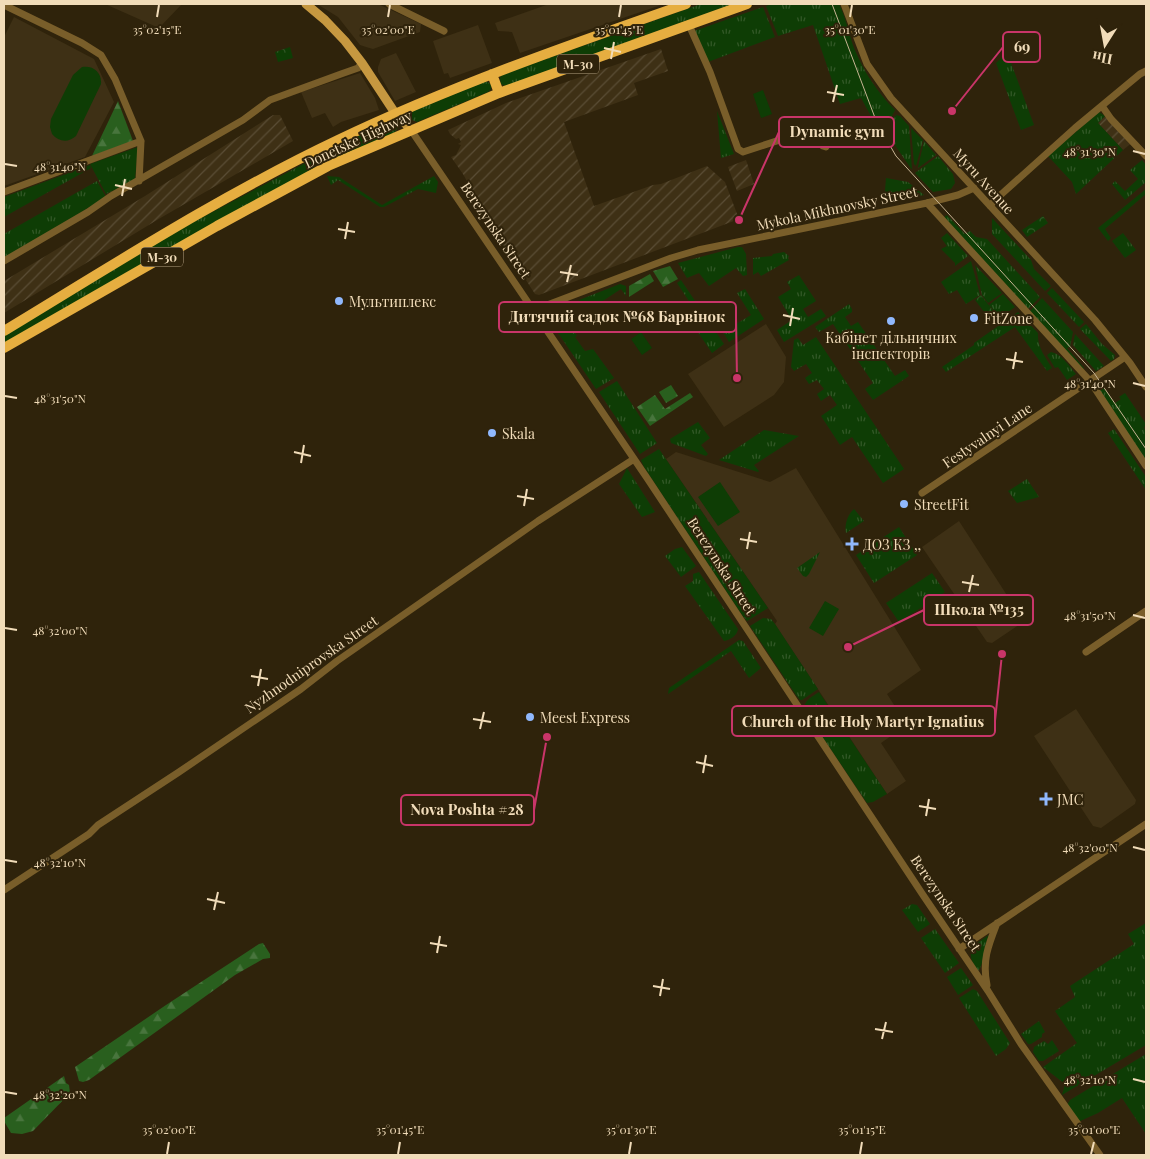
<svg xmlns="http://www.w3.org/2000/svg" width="1150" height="1159" viewBox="0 0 1150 1159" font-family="'Playfair Display',serif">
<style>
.built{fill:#3e3015}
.industrial{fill:url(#industrial-furrows)}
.grass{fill:url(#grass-tufts)}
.forest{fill:url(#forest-firs)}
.park{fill:url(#park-crowns)}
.pitch{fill:#0e3d05}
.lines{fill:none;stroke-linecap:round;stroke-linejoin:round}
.minor{stroke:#795e2a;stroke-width:7}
.major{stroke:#c69840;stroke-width:9}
.highway{stroke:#e6ae40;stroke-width:10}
.tram{stroke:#c7b493;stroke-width:1}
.ticks{fill:none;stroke:#f1dcb9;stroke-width:2}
.poi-dot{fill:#90b8fd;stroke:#2f230b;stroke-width:2}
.labels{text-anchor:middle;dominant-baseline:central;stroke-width:4;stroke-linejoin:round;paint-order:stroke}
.shield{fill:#2f230b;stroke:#b7a485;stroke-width:1}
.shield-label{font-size:12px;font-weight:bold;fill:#f1dcb9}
.street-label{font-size:14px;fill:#f1dcb9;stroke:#2f230b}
.poi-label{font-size:14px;fill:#f1dcb9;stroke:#2f230b;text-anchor:start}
.ticks-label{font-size:12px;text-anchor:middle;fill:#f1dcb9;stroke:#2f230b;stroke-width:4;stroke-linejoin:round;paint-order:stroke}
.leader{fill:none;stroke:#c93569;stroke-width:2}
.callout-dot{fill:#c93569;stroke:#2f230b;stroke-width:2}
.callout{fill:#2f230b;stroke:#c93569;stroke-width:2}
.callout-label{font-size:15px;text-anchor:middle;font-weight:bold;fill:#f1dcb9}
</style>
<defs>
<pattern id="industrial-furrows" width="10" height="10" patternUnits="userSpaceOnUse" patternTransform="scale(1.25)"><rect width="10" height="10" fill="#3e3015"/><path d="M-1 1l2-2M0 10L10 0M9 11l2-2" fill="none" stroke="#5a4d35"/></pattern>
<pattern id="grass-tufts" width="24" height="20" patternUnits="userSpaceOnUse" patternTransform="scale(1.25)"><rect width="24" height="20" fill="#0e3d05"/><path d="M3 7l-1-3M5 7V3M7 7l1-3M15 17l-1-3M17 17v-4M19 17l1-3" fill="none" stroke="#325827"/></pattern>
<pattern id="forest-firs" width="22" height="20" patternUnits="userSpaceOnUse" patternTransform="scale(1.25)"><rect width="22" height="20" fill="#295f1e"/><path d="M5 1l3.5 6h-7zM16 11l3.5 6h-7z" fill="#48753d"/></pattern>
<pattern id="park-crowns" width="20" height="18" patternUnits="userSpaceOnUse" patternTransform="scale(1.25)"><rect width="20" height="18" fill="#0e3d05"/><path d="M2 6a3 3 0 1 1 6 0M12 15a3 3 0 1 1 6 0" fill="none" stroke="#325827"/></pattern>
</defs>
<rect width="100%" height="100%" fill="#2f230b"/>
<path class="built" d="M105,4H182L159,28Z
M317,4H378L421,24L420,32L373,49L366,47L360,45L338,17Z
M549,4H664L520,53L512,32L498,31L495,23Z
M14,17L94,59L114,102L85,157L4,186V37Z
M478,25L492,63L450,78L448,73L444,74L433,41Z
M396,53L416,92L395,101L378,72V67L381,59Z
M360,73L375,98L379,110L341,122L333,127L325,113L312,118L301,92Z
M766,324L786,357L784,382L774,395L724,427L688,374Z
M676,452L770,482L796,468L921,670L887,694L907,725L881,743L906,781L887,794L775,624L777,621L666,459Z
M959,521L1023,620V622L992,643L987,642L922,547Z
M1076,709L1136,800L1135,804L1101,828L1093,826L1034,736Z"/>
<path class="industrial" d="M661,49L668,71L634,83L638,95L564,122L594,206L653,185L661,184L707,166L725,182L739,219L539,295L535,294L498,237L463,174L451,157L456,155L461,145L458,144L461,142L459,138L456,139L450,134L448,130L506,103Z
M273,115H280L293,141L157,220L4,313V281L145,196Z
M1105,116L1130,144L1123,150L1098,123Z
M746,160L754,184L737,191L728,167Z"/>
<path class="grass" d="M701,4H733L505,86L501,84L500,79L501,75Z
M772,4H839C846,18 849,34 854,48C864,72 877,92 895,110L882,136L861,98L840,104L813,25L778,36L766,6Z
M763,7L775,37L708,62L694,31Z
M1007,52L1034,125L1021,130L996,63Z
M484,82H488L491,85V89L488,92L417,122L410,119L411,112Z
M717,111L734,154L721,158Z
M1099,112L1105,116L1098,123L1123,150L1076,194L1072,182L1048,156Z
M896,115L900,116L909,126L912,170L888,135L890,124Z
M394,121L398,126L395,132L332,161H329L325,159V154L327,151L389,122Z
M911,128L923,140L916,166L914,164Z
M924,141L936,155L918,168V167Z
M138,147L135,180L106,194L90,164Z
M938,156L953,174L955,183L951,189L933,192L915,173Z
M1142,160L1146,165V182L1125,200L1112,184L1115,181L1125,191L1138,179L1130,170Z
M309,161L314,163L315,169L4,345V336L184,227Z
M90,165L91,168L4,217V197Z
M327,176L339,177L382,205L434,176L438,182L436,193L418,189L384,207H380L338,180L331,185Z
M886,178L908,182L924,195L884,203Z
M97,181L106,197L4,259V234Z
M1146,189V194L1105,229L1111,238L1108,241L1098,228Z
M947,215L965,234L970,231L976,237L987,239L1040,297L1028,309L943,218Z
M992,218L1031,260L1034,269L1051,286L1045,291L992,234Z
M947,233L968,256L955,266V263L941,249L947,246L941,238Z
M1123,233L1136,250L1125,258L1112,241Z
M738,247H742L746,254L747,275L743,276L736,268L709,286L699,273L687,278L678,263Z
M784,252L789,256L788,258L789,260L761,276L758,272L753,275V258L772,256L773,254Z
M971,261L980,295L966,304L957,290L949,294L941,282Z
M975,265L1002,293L988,303L982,295Z
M799,275L816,301L803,309L808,317L821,309L826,316L784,342L777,330L792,320L778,297L791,289L787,282Z
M681,280L724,344L712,353L691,322L699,316L677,283Z
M620,284L626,286V296L621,289L586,312L579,300Z
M1052,288L1084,322L1079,327L1047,293Z
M745,289L764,319L729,342L723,332L751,315L737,293Z
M1003,294L1015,307L1000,318L994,314L995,312L989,305Z
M1042,298L1073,332L1070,347L1067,348L1084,368L1083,369L1030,311Z
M849,304L852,309V312L845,317L851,326L858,322L895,376L905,370L909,376L873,400L865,389L873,383L833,324L819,332L815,327Z
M558,307L577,336L575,337L585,351L593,349L614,378L596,389L544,312Z
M1018,312L1038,333C1037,347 1045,357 1052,368L1047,371L1015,327L946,372L942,367L974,345V343Z
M1086,324L1102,344L1115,355L1114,359L1111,361L1080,329Z
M1075,334L1104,366L1096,371L1073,345Z
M816,337L904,469L883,483L852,437L840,445L821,416L837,405L830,395L821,401L817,394L824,389L817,380L809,384L805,378L812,373L806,364L794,371L791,367L794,340L798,338L803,345Z
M1051,352C1062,354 1070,367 1076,374L1067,380L1058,367L1055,368L1047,355Z
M617,381L657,443L640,454L599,392Z
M1102,386L1115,403L1121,399L1119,397L1125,393L1146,424L1144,428L1146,431V461L1098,389Z
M698,422L710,438L701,445L708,454L706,456L671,443L670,439Z
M1114,429L1146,477V490L1108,433Z
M764,430L799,436L754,465L759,471L758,472L719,460Z
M659,449L768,608L747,621L742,615L644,467L641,460Z
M627,468L655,512L642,517L619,484Z
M1027,479L1039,497L1017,503L1008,491Z
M854,509L864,521L846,533C844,525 848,514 854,509Z
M899,527L917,555L874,583L856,555Z
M682,547L696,566L681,577L665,556L675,549Z
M820,552L809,574L806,577L803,576L797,568Z
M699,572L738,629C737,636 730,640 724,641L685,586L693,581V574Z
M932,573L945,592L899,622L886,603Z
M763,618L771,619L775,624L818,689L802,700H800L796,695L750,626Z
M739,640L743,641L761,668L749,678L731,651L668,694L669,688Z
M819,692L887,794L873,802L867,803L805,711C802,701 812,697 819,692Z
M912,904L917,905L930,924L918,932L902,910Z
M1146,923V1045L1062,1095L1065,1084L1043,1067L1077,1043L1055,1011L1075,997L1070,986L1134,944L1128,934Z
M935,929L959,963L945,973L921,938Z
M989,935C984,944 984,966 978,971C964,951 972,946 989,935Z
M961,968L973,985L958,995L947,977Z
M973,989L977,991L1010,1043L1006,1049L996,1056L959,998Z
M1039,1021L1045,1032L1042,1034V1037L1031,1044H1028L1021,1034Z
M1052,1040L1059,1051L1043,1061H1039L1033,1052L1034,1047L1044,1041L1048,1044Z
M1146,1054V1134L1122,1098L1098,1113L1078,1122L1067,1105L1070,1100Z"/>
<path class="forest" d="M118,101L133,141L92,156Z
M670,266L678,279L663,287L653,271Z
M650,274L654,281L629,297V286Z
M671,385L678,396L666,403L659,392Z
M690,393L693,397L650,426L637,407L655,395L665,409Z
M263,943L270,954V958L263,959L235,975L89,1080L83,1082L79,1081L75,1067L166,1005L259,944Z
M64,1076L66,1083L69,1085L70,1093L33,1131L22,1134L11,1133L4,1121V1118Z"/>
<path class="park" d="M290,47L293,58L278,62L275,52Z
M1043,216L1048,223L1027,237L1022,230Z
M981,295L994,312L988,317L975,300Z"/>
<path class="pitch" d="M82,67C93,65 102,72 101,84L76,136C68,143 59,142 52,134L50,127L51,119L73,75Z
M763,90L772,114L761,118L753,94Z
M641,332L652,348L642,355L631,339Z
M720,482L740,512L718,526L698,497Z
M825,601L839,609L823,636L809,628Z"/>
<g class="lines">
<path class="minor" d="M389,4L444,31
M844,4L867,64L891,98L1095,320L1130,363L1146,387
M4,5L82,43L101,55L115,79L141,141L139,181
M689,25L710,72L738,149L743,152L792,136C804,128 812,139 823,146L826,147
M1102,106L1111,119L1146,156
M411,130L647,478L923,895L988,991L1021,1044L1100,1155
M4,192L141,141
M927,203L1090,381L1146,466
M990,206L995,200L1075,128L1140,74L1146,71
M4,261L88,212L111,196L243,120L270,100L341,74L358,68L362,63
M534,310L671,258L698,250L927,203L958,195L974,188
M922,493L1125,357
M1086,652L1146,611
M4,890L89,834L98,825L179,772L301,689L337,661L538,521L634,459
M959,949L1146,824
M987,985C982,961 988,946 997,923"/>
<path class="major" d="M306,4L325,20L345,41L362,63L393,110L411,130"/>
<path class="highway" d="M492,74L499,93
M4,331C113,265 222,195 338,140C451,86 569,45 686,4
M4,348L217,226L328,166L499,93L747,4"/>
<path class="tram" d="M832,4L877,123L896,156L1094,373L1146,449"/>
</g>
<path class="ticks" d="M157,17L159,5M388,17L390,5M619,17L621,5M850,17L852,5M604,48L621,52M611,59L614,42M827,92L844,95M833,102L837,85M1133,151L1145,154M5,164L17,166M115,185L132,189M122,196L125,179M338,229L355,232M345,239L348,222M560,272L578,275M567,282L571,265M783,315L800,319M790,326L793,308M1006,359L1023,362M1013,369L1016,352M1133,383L1145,386M5,396L17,398M294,452L311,456M301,463L304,445M517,496L534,499M524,506L527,489M740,539L757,542M747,549L750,532M962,582L979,585M969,592L973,575M1133,615L1145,618M5,628L17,630M251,676L268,679M258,686L261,669M473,719L491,722M480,729L484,712M696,762L713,766M703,773L706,755M919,806L936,809M926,816L929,799M1133,847L1145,850M5,860L17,862M207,899L225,903M214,910L218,892M430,943L447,946M437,953L440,936M653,986L670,989M660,996L663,979M875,1029L893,1032M882,1039L886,1022M1133,1079L1145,1082M5,1092L17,1094M167,1154L169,1142M398,1154L400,1142M629,1154L631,1142M860,1154L862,1142M1091,1154L1094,1142"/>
<g class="poi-dot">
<circle cx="339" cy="301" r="5"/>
<circle cx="974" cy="318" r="5"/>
<circle cx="891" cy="321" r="5"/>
<circle cx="492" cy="433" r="5"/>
<circle cx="904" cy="504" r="5"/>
<path d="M849.5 536.5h5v5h5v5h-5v5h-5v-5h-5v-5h5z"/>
<circle cx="530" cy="717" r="5"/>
<path d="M1043.5 791.5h5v5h5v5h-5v5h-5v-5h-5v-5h5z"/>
</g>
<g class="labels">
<g class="shield">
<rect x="557" y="54.5" width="42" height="19" rx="4"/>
<rect x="141" y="247.5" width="42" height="19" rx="4"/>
</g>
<g class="shield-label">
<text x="578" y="64">М-30</text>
<text x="162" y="257">М-30</text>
</g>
<g class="street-label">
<text transform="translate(358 139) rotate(-25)">Donetske Highway</text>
<text transform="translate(984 181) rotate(48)">Myru Avenue</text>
<text transform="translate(837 208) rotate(-12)">Mykola Mikhnovsky Street</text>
<text transform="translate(496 230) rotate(56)">Berezynska Street</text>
<text transform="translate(987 435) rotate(-34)">Festyvalnyi Lane</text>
<text transform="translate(722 566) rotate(57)">Berezynska Street</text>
<text transform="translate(311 664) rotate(-35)">Nyzhnodniprovska Street</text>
<text transform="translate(946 903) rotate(56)">Berezynska Street</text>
</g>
<g class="poi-label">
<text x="349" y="301">Мультиплекс</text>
<text x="984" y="318">FitZone</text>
<text x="891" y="337" text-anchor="middle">Кабінет дільничних<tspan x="891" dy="16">інспекторів</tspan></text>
<text x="502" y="433">Skala</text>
<text x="914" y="504">StreetFit</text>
<text x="863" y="544">ДОЗ КЗ ,,</text>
<text x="540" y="717">Meest Express</text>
<text x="1057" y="799">JMC</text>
</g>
</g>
<g class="ticks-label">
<text x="388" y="34">35°02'00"E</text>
<text x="619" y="34">35°01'45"E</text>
<text x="850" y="34">35°01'30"E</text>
<text x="157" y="34">35°02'15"E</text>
<text x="1090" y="156">48°31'30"N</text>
<text x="60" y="171">48°31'40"N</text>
<text x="1090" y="388">48°31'40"N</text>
<text x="60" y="403">48°31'50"N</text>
<text x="1090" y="620">48°31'50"N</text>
<text x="60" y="635">48°32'00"N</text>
<text x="1090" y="852">48°32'00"N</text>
<text x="60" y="867">48°32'10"N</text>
<text x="1090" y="1084">48°32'10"N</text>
<text x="60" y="1099">48°32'20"N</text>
<text x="169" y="1134">35°02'00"E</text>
<text x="400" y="1134">35°01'45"E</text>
<text x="631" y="1134">35°01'30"E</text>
<text x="862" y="1134">35°01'15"E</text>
<text x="1094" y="1134">35°01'00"E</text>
</g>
<path class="leader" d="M952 111L1003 47M739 220L779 132M737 378L736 317M848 647L924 610M1002 654L995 721M547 737L534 810"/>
<g class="callout-dot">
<circle cx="952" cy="111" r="5"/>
<circle cx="739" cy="220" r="5"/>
<circle cx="737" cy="378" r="5"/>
<circle cx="848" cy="647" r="5"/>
<circle cx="1002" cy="654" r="5"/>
<circle cx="547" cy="737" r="5"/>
</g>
<g class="callout">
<rect x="1003" y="32" width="37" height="30" rx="5"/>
<rect x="779" y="117" width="115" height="30" rx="5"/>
<rect x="499" y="302" width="237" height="30" rx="5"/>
<rect x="924" y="595" width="109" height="30" rx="5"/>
<rect x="732" y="706" width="263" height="30" rx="5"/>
<rect x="401" y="795" width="133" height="30" rx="5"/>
</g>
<g class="callout-label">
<text x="1022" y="52">69</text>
<text x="837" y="137">Dynamic gym</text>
<text x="617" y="322">Дитячий садок №68 Барвінок</text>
<text x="979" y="615">Школа №135</text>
<text x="863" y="727">Church of the Holy Martyr Ignatius</text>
<text x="467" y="815">Nova Poshta #28</text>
</g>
<rect width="1150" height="1159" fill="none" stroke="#f1dcb9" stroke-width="10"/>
<g transform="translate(1105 45) rotate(191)" stroke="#2f230b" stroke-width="4" paint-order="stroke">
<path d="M0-4L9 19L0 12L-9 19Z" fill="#f1dcb9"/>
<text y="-8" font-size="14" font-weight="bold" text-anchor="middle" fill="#f1dcb9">Пн</text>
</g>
</svg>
